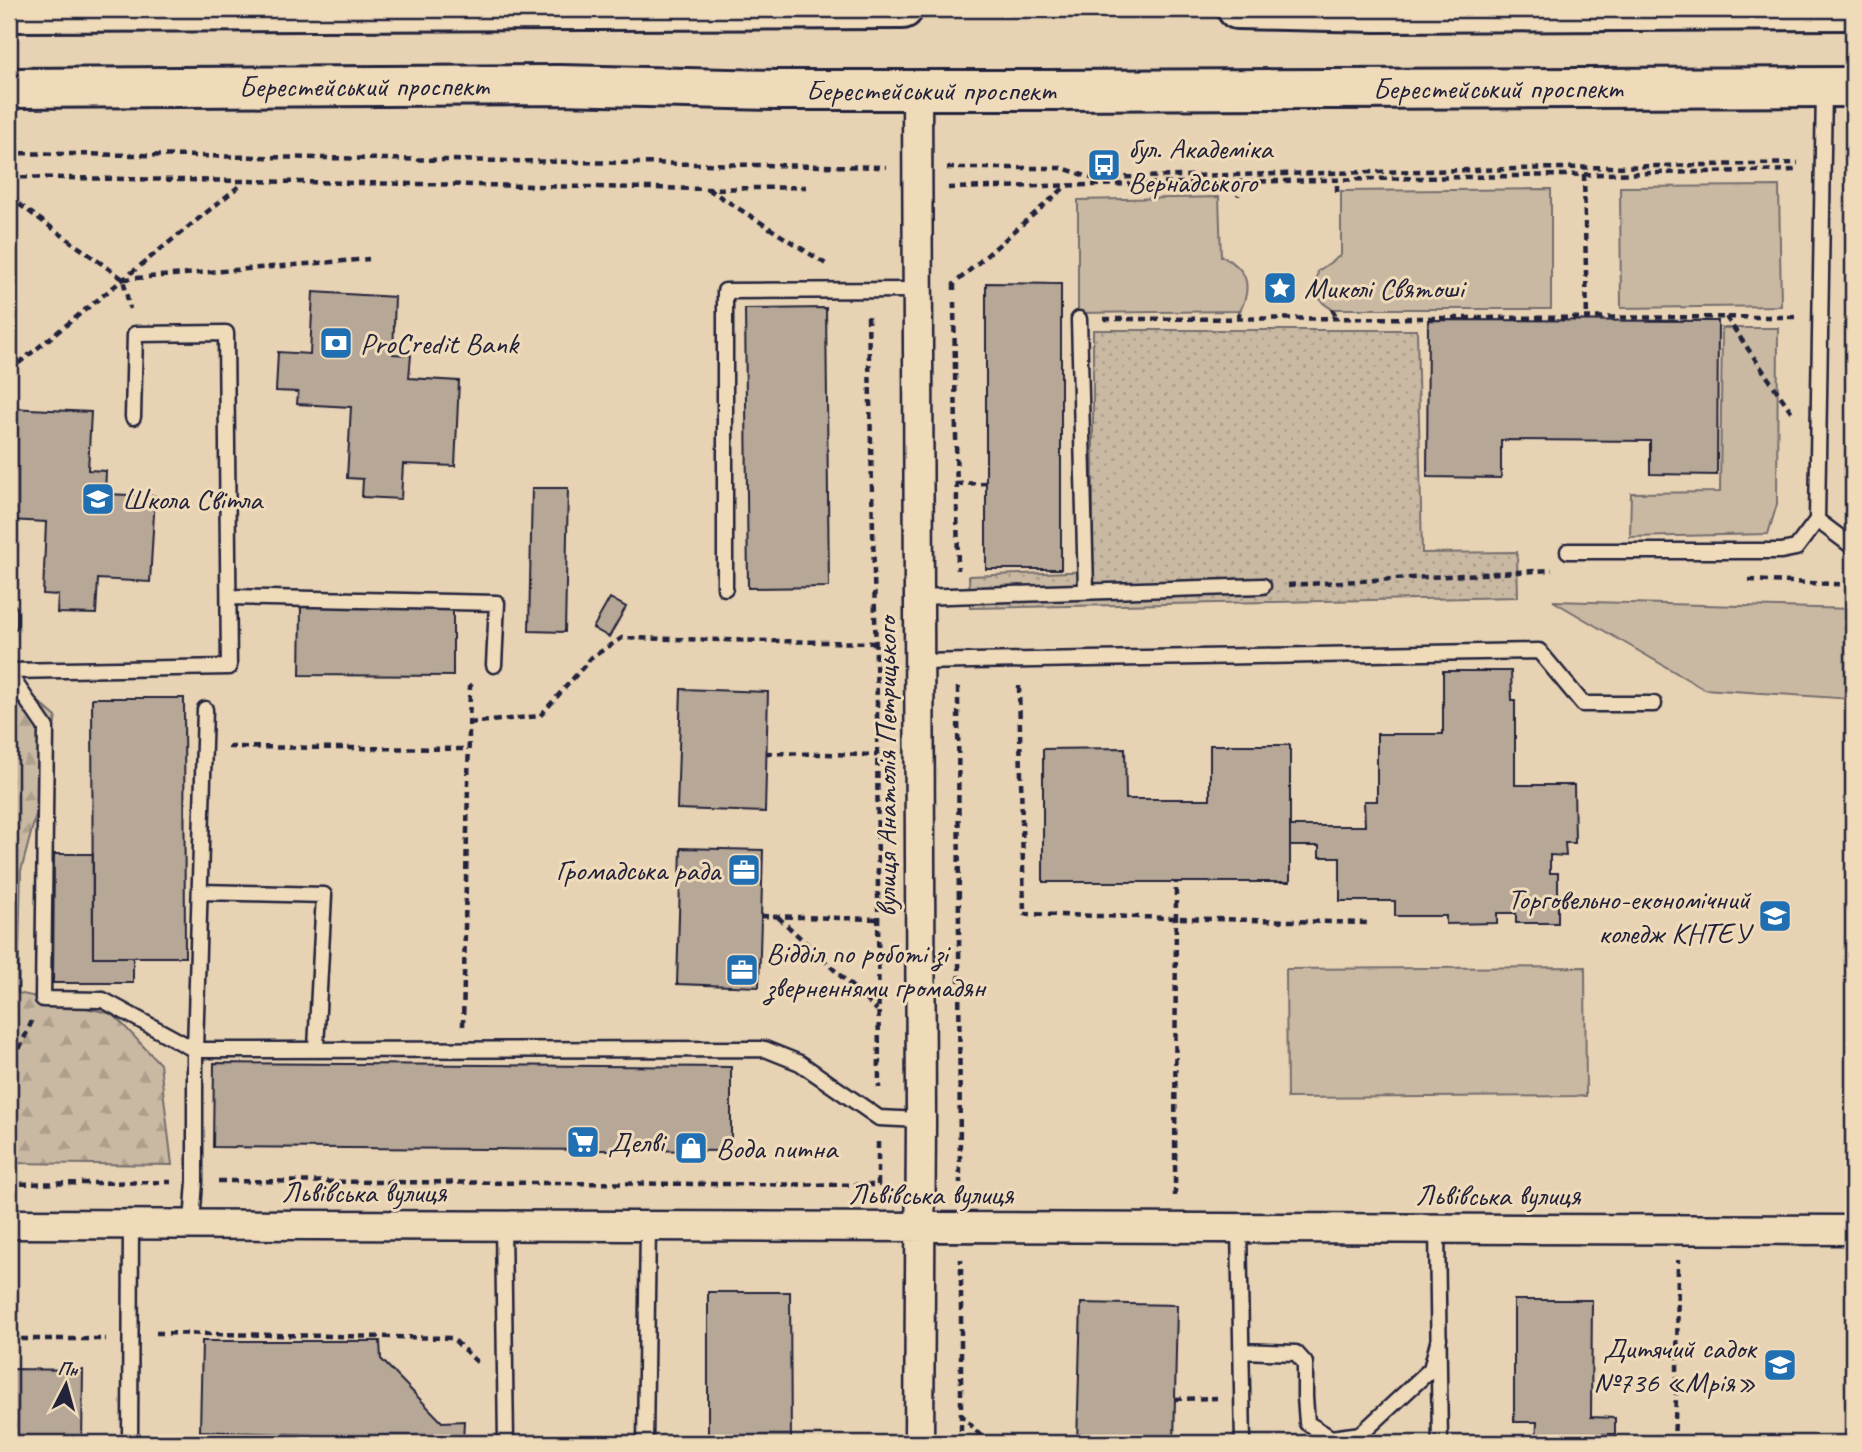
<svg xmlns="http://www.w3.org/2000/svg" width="1862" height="1452" viewBox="0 0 1862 1452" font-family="Caveat,sans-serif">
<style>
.green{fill:#c9b9a2;stroke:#766e6e;stroke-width:2}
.forest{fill:url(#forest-firs);stroke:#766e6e;stroke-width:2}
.park{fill:url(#park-dots);stroke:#766e6e;stroke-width:2}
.building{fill:#b6a796;stroke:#22223b;stroke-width:2}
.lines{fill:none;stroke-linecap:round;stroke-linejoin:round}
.service-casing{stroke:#22223b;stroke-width:19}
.minor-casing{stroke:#22223b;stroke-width:33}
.primary-casing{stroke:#22223b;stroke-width:44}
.path{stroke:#22223b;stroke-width:4.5;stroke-dasharray:7 5;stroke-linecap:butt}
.service{stroke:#efdab9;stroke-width:14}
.minor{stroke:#efdab9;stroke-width:28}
.primary{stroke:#efdab9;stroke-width:38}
.labels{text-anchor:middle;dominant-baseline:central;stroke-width:6;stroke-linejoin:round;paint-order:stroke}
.street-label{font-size:30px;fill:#22223b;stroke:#efdab9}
.poi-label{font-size:30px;fill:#22223b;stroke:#efdab9;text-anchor:start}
</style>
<defs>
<pattern id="forest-firs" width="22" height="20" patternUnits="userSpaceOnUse" patternTransform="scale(1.75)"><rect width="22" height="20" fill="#c9b9a2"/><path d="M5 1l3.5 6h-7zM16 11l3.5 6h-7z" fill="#ac9f8c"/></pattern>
<pattern id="park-dots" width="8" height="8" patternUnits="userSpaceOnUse" patternTransform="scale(1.75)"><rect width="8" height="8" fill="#c9b9a2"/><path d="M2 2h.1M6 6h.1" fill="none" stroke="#ac9f8c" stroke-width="1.8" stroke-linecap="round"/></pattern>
</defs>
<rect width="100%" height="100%" fill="#e7d3b4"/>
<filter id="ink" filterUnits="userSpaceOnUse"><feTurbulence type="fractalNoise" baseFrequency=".0143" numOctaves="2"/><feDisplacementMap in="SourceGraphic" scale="14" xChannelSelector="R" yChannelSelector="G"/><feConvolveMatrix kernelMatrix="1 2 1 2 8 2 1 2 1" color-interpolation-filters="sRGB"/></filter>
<g filter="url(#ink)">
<path class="green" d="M1779,186L1781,306L1621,308L1620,187Z
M1551,189V309H1332C1315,300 1314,289 1318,271L1341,255V191Z
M1219,197L1221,256C1247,268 1253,285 1240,311L1078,313V200Z
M1722,328H1778L1777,504L1768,534L1630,537L1631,493L1720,492Z
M1553,601L1853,609V699L1704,689Z
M1585,967L1586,1096L1287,1098L1286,969Z"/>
<path class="forest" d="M25,690L56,717L44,784L21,871L18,993L113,1014L160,1064L172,1165L9,1163V703Z"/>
<path class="park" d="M1093,330H1417L1422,553L1517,552L1518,597L970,608L969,576L1093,571Z"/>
<path class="building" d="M986,283L1061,284V569H986Z
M313,292L395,297L393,354L411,355L409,378L459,381L455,466L403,464L401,499L362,497L363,479L347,478L351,407L297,404L298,392L276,391L278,352L310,354Z
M826,308L829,587L748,588L745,309Z
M1428,320L1718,321L1717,475L1650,474V441L1501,440V478L1427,477Z
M9,408L91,412L88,470L106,471L105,494L155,496L150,582L98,579L96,614L57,613L58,595L43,594L46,522L9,520Z
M532,488H568L565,632L529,631Z
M610,598L626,607L609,637L593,628Z
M301,607H453V676L300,675Z
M1443,671H1511L1512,700H1515V785H1574L1575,843H1565L1566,856L1550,855V873H1558V923H1516V913H1497V923L1446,924V916H1395V901H1340V857H1319V846H1290V826H1365L1364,801H1377V734H1443Z
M681,689L768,692L765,812L677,809Z
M92,698H184L185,957H93Z
M1210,745H1290V882H1043V749L1125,748L1126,799H1210Z
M681,848L763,850L759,987L677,984Z
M54,854H93V957H133V983H53Z
M214,1063L731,1067V1151L213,1147Z
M708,1292H790L791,1443H708Z
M1514,1300H1592L1591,1417L1615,1418V1434H1597V1443H1484H1536L1537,1422H1514Z
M1081,1303L1177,1305L1174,1443H1077Z
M202,1341H380L381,1359L442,1422L464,1421L463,1443H354L346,1436L200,1431Z
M9,1369L83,1370L82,1443H9Z"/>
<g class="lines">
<defs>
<path id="service" d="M1079,319L1086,590
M1817,520L1853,547
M1568,551H1781L1796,548L1817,520L1824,89
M725,588V291L917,290
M229,597L497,603L494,665
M918,597L1263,586
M9,624V611
M918,662L1539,651L1583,704H1654
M9,671L229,667L226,333L135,334L133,417
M9,674L46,728L43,999L103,1000L195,1050L765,1049L800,1063L879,1118L921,1120
M200,892L324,895L316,1048
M192,1224L195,1181V1050L205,709
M503,1225L506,1443
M1239,1227L1243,1443
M1437,1228L1440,1443
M1242,1351L1296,1353L1305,1363V1397L1307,1423L1331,1438L1361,1434L1431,1369L1439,1338
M130,1443L131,1224
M645,1443L648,1226"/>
<path id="minor" d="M917,89L921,1120L919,1443
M9,1224L1853,1230"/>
<g id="primary">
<path d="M1237,9L1377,12L1853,10"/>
<path d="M9,12L903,9"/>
<path id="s1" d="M9,88L560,85L777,90H1044L1853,87"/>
</g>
</defs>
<use href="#service" class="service-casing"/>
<use href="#minor" class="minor-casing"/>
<use href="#primary" class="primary-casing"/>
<path class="path" d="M9,153L886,167
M947,168H1063L1091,178L1798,163
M1584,174L1587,321
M9,177L708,189L806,187
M1238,183V196
M948,188L1797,170
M708,189L826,264
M1337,192V181
M9,197L123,279L130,309
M124,279L369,259
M954,290V284L1065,187
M954,302L958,570
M1332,309L1337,318
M868,316L877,702L879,1088
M1726,317L1793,414
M1104,319L1795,317
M1238,319L1240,311
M9,371L243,183
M956,484L986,483
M1749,580L1853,585
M1288,585L1552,570
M1019,686L1024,914L1367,923
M958,687L960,1183
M469,723L540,716L592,657L622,638L875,643
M228,747L468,749
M766,753L877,755
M761,916L878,919
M778,917L877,1010
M463,1026L470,686L476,681
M9,1071L32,1021
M218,1181L878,1185V1142
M9,1184L171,1182
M1175,1196L1176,882
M156,1333L452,1338L479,1364
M9,1339H106
M1175,1399L1217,1398
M960,1413L987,1443
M961,1443V1259
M1674,1443L1677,1374L1678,1260"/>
<use href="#service" class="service"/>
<use href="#minor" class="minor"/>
<use href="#primary" class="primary"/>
</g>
</g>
<defs>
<symbol id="bus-square" viewBox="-11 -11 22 22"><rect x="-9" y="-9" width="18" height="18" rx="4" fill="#1f6fb2" stroke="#efdab9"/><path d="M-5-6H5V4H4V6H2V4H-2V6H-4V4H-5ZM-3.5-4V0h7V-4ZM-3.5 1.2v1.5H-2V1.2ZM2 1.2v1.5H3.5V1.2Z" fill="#fff"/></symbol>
<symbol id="sight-square" viewBox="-11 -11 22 22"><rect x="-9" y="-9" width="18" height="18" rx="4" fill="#1f6fb2" stroke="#efdab9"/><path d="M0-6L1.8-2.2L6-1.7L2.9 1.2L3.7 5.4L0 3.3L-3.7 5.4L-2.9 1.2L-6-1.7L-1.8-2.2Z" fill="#fff"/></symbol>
<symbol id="bank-square" viewBox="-11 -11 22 22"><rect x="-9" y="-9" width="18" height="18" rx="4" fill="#1f6fb2" stroke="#efdab9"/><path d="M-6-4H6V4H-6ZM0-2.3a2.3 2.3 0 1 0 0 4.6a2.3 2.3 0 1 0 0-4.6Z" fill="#fff"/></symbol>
<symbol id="school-square" viewBox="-11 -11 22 22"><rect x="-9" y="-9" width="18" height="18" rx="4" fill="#1f6fb2" stroke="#efdab9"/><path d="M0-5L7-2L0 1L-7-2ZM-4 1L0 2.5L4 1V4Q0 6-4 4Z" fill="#fff"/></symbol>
<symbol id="office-square" viewBox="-11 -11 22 22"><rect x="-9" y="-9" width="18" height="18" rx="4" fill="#1f6fb2" stroke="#efdab9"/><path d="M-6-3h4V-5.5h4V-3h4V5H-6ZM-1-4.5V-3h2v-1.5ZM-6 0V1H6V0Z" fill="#fff"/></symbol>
<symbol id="university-square" viewBox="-11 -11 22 22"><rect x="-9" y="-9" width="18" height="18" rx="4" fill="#1f6fb2" stroke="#efdab9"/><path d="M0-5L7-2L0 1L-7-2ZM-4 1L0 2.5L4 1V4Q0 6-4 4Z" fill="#fff"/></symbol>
<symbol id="supermarket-square" viewBox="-11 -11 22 22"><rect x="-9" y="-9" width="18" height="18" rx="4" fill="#1f6fb2" stroke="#efdab9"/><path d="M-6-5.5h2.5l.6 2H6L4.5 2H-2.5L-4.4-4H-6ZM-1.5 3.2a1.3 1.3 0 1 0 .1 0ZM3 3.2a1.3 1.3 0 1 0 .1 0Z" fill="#fff"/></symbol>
<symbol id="shop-square" viewBox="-11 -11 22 22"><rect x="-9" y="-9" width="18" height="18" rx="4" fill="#1f6fb2" stroke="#efdab9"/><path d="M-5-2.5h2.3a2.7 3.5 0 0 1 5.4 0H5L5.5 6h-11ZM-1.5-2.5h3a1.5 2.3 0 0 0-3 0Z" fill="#fff"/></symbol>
</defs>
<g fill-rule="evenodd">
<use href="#bus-square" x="1085" y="146" width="38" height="38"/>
<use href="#sight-square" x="1261" y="269" width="38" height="38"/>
<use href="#bank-square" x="317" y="324" width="38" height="38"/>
<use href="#school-square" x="79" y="480" width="38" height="38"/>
<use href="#office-square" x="725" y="851" width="38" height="38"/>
<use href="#university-square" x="1756" y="897" width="38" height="38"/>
<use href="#office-square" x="723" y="951" width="38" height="38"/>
<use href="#supermarket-square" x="564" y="1123" width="38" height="38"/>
<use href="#shop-square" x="672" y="1129" width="38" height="38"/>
<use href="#school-square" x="1761" y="1346" width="38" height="38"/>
</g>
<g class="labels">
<g class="street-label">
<text stroke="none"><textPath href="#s1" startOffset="355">Берестейський проспект</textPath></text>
<text stroke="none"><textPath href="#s1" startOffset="1489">Берестейський проспект</textPath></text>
<text stroke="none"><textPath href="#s1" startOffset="922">Берестейський проспект</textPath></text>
<text transform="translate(886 767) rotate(-90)">вулиця Анатолія Петрицького</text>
<text x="364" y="1192">Львівська вулиця</text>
<text x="931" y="1194">Львівська вулиця</text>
<text x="1498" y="1195">Львівська вулиця</text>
</g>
<g class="poi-label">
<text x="1128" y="148">бул. Академіка<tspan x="1128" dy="34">Вернадського</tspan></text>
<text x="1304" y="288">Миколі Святоші</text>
<text x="360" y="343">ProCredit Bank</text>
<text x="122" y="499">Школа Світла</text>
<text x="720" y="870" text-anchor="end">Громадська рада</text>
<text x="1750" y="899" text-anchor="end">Торговельно-економічний<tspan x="1750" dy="34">коледж КНТЕУ</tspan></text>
<text x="766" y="953">Відділ по роботі зі<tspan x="766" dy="34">зверненнями громадян</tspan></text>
<text x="608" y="1142">Делві</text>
<text x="716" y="1148">Вода питна</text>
<text x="1756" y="1348" text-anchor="end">Дитячий садок<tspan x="1756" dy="34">№736 «Мрія»</tspan></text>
</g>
</g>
<rect width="1862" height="1452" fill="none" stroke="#efdab9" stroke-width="35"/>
<rect x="18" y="18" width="1827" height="1417" fill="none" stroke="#22223b" stroke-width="2.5" filter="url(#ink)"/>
<g transform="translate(66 1385) rotate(6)" stroke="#efdab9" stroke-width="5" paint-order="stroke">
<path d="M0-5L12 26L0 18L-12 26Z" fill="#22223b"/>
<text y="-10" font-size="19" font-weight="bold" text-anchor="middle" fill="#22223b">Пн</text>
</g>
</svg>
